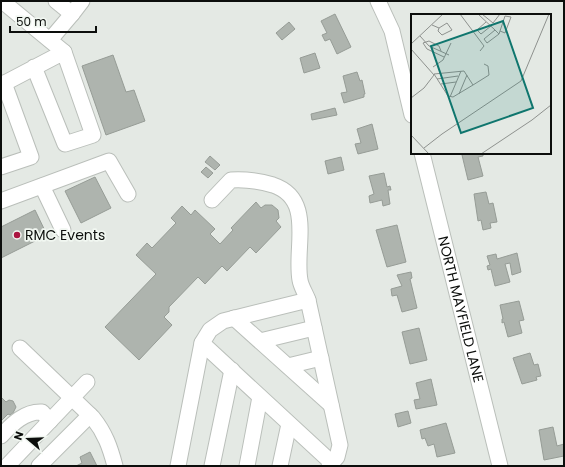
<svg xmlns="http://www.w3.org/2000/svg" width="565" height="467" viewBox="0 0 565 467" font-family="Poppins,sans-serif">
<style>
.building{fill:#aeb4ae;stroke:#969c96}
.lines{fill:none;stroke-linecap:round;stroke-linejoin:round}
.minor-casing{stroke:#babfba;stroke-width:17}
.minor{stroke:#fff;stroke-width:15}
.poi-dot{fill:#ab1540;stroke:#f1f7f1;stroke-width:1.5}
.labels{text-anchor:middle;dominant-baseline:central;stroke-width:3.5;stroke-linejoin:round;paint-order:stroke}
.poi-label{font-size:14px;fill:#0c0e0c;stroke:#f1f7f1;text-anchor:start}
.street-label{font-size:14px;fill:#0c0e0c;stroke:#f1f7f1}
.inset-road{fill:none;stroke:#8e918e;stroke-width:1}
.view{fill:#0f766e;fill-opacity:0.15;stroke:#0f766e;stroke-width:2}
.inset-edge{fill:none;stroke:#0c0e0c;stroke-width:2}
</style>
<rect width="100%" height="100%" fill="#e4e9e4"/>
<path class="building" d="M335,14L351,47L337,54L330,39L325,41L322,35L327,33L321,21Z
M289,22L295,29L282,40L276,33Z
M315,53L320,68L304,73L300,58Z
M113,55L126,92L134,90L145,121L106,135L82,66Z
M357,72L360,81L362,80L365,94H364V97L344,103L341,93L347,92L343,76Z
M335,108L337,115L312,120L311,114Z
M372,124L378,149L358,154L355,144L361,143L357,129Z
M468,153H483V156L478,157L483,176L468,180L462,155Z
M210,156L220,165L215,170L205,162Z
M341,157L344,170L328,174L325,161Z
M206,167L213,173L208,178L201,172Z
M384,173L387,187L390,186L391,190H388L390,204L383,206L382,200L370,203L369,196L374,194L369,176Z
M95,177L111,208L81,223L65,191Z
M486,192L489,204L493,203L497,222L490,223L491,228L483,230L481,220L478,221L474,194Z
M256,202L261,208L265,205H272L278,210L279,218L276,221L281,227L256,253L250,247L227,271L222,266L205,284L198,277L169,307V312L164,317L172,325L139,360L105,327L156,274L136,255L147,243L152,248L176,223L171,218L182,206L191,215L195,210L215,229L210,234L220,244L233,230L231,228Z
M35,210L47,235L1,258V227Z
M397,225L406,262L387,267L376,230Z
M517,253L521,272L512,275L510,263L505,264L510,282L495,286L491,269L488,270L487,266L490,265L487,256L496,254L497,259Z
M411,272L412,278L410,279L417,308L402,312L397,295L392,296L391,289L402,286L397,275Z
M519,301L524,320L519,321L522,333L508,337L504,322L502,323V319H503L500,305Z
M419,328L427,360L410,364L402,332Z
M530,353L534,365L538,364L541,376L536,377L537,380L522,384L513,358Z
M431,379L437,405L416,409L414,400L420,399L416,383Z
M1,397L6,402L9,400L13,401L16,407L13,413L10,415L8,414L1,421Z
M408,411L411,423L398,427L395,414Z
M446,423L455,453L437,457L434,444L428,446L425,438L422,439L420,430Z
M553,427L557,446L564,444V456L544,460L539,430Z
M90,452L97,466H76L82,463L80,457Z"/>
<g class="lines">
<defs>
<g id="minor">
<path d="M2,1L64,52"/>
<path d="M378,1L392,31L412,115"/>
<path d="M72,14L82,1"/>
<path d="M50,40L72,14L56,1"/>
<path d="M1,85L64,52L93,135L65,144L34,67"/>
<path id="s1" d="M422,153L500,466"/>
<path d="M1,167L31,157L4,83"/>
<path d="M42,186L63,230"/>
<path d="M212,200L231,180C245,179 259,181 273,185C315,199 294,248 300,280C301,287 306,294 308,300"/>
<path d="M1,201L109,161L128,194"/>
<path d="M234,318L331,405"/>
<path d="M260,341L314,328"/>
<path d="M202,343L332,463"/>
<path d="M20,348L93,418C105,433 110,447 115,466"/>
<path d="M288,366L321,358"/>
<path d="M1,436C12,424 25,411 42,412L50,421"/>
<path d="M7,466L87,382"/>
<path d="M39,466L90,415"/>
<path d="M178,466L202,343L210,330L223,321L308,300L340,445L337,457L329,466"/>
<path d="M212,466L232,370"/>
<path d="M247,466L260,397"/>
<path d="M280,466L289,424"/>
</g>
</defs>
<use href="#minor" class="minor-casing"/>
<use href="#minor" class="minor"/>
</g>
<circle class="poi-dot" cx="17" cy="235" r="4"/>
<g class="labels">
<g class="poi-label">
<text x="25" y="235">RMC Events</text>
</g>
<g class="street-label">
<text stroke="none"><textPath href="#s1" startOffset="161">NORTH MAYFIELD LANE</textPath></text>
</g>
</g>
<g transform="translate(411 14)">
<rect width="140" height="140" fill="#e4e9e4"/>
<path class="inset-road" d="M49,0L73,32L69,37M67,0L84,16L88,20L76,29L73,25L84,16M71,0L82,9L89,0M75,8L66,16L70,20L80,12M21,11L28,14L27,17L31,21L41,16L36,9L28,14M88,20L94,2L100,3L94,19L89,17M9,22L18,32L38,41M0,30L32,0M0,35L23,61L13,74L0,84M30,37L28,32L18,27L12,29L16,35L33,43M22,53L32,46L40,29M53,57L62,71L42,83L37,82L23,60ZM26,65L47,62M30,70L45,68M62,71L78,61L77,52L73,50M48,80L56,61M39,83L50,57M0,121L18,140M13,134L31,120L110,67L138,0M70,140L121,106L140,91"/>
<path class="view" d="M92,7L122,94L50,119L20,32Z"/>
<rect width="140" height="140" class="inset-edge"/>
</g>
<rect width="565" height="467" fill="none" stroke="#0c0e0c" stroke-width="4"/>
<g transform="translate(28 439) rotate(289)" stroke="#f1f7f1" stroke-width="3" paint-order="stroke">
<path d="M0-3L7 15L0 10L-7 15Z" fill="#0c0e0c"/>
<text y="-6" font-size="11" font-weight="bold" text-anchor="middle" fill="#0c0e0c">N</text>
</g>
<path d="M10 26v6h86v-6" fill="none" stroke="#0c0e0c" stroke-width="2"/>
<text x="16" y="26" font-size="12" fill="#0c0e0c" stroke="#f1f7f1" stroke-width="3" paint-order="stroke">50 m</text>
</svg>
